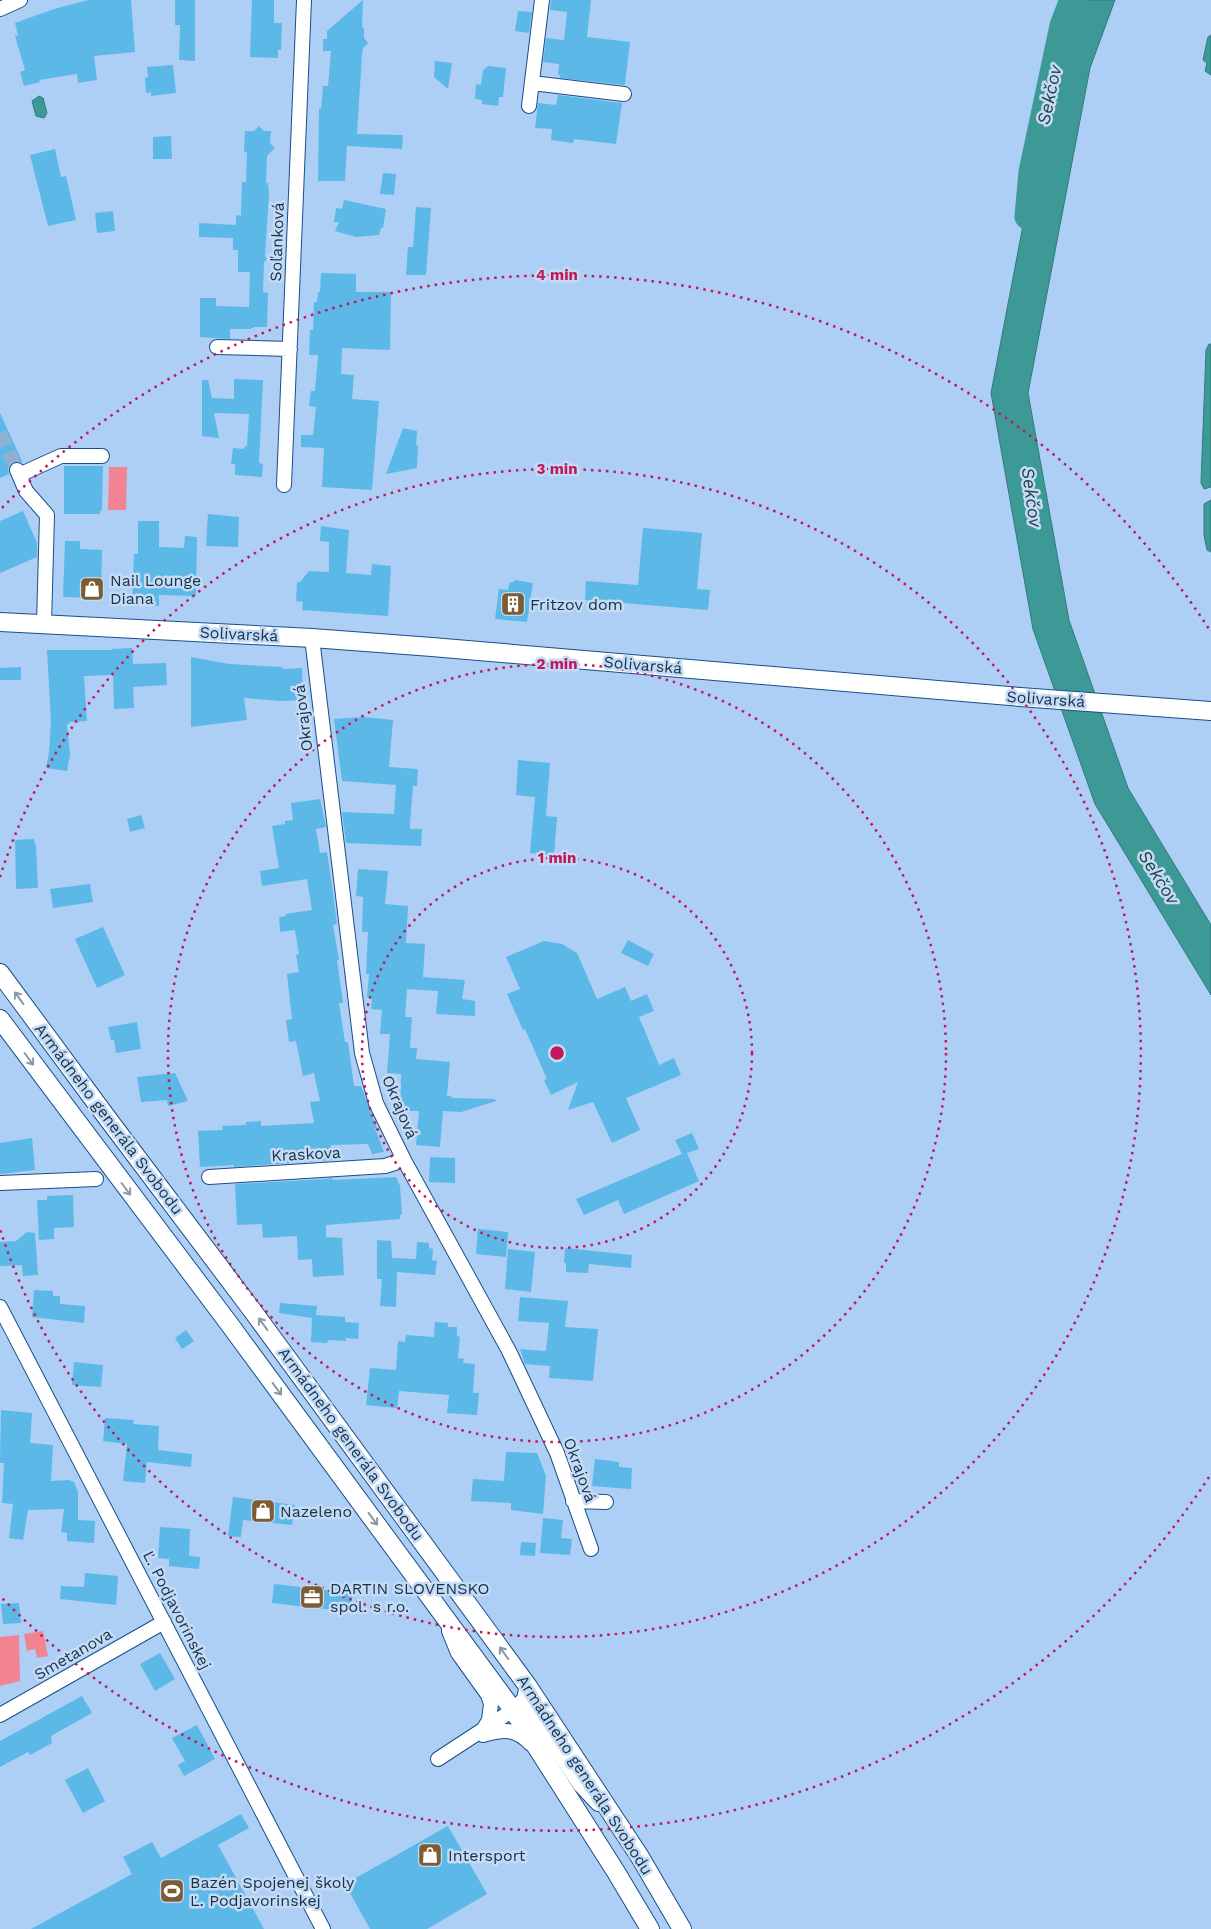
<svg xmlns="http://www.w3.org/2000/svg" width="1211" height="1929" viewBox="0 0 1211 1929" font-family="'Work Sans',sans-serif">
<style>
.green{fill:#f28492}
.water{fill:#3c9996;stroke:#327a7f}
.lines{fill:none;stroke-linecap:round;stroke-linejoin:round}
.river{stroke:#3c9996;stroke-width:29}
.building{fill:#5cb8e6}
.minor-tunnel{stroke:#8fafd3;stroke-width:14;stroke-dasharray:14 7;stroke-linecap:butt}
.minor-casing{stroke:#184f88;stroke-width:16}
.tertiary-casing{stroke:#184f88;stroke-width:20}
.minor{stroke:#fff;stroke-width:14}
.tertiary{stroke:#fff;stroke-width:18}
.oneway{stroke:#8c98a4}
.ring{fill:none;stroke:#c2185b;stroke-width:2.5;stroke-dasharray:2.5 5}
.labels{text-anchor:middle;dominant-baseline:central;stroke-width:5;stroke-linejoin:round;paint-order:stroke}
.street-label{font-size:16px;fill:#193049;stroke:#c4dbf5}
.poi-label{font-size:16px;fill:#193049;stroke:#c4dbf5;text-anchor:start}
.water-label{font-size:18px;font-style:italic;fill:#264341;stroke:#c4dbf5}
.centre{fill:#c2185b;stroke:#c4dbf5;stroke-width:2.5}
.ring-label{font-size:15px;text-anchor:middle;font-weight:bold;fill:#c2185b;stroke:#c4dbf5;stroke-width:5;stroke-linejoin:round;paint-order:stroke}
</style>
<rect width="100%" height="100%" fill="#adcff6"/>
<path class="green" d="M109,467H127L126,510H108Z
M43,1631L48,1656L37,1658L35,1649L27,1651L24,1634Z
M19,1635L20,1681L0,1686V1637Z"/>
<path class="water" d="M1077,0H1115L1090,68L1028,393L1069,620L1128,788L1211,925V995L1095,804L1033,629L991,393L1055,58Z
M1211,35V75L1205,71L1207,63L1203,60L1208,37Z
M39,96L43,98L47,113L44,118L36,116L32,101Z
M1209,344H1211V487L1204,489L1201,483L1206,350Z
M1211,500V552L1207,550L1204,535V504Z"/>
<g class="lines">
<path class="river" d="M1029,216L1033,172L1064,26L1074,0"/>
</g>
<path class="building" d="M88,0H131L135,52L94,56L97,80L78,83L77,74L39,80L40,82L24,86L20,72L25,70L15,36L18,35L15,23L54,9Z
M175,0H195V61L179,60L180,25H175Z
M252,0H274V23H282L281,50H278V58L250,57Z
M363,0L362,27L364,28V38L368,43L363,48L362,54L357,134L403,135L402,149L347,146L345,181H318L319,109H321L323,86H328L331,51H323V39H327V31Z
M551,0H591L587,37L630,42L625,84L624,85L560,78V75H558L559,64L543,62L546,38L564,40L567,12L550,10Z
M518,11L532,12L529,33L515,31Z
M435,61L452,63L448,89L434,77Z
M173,65L176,93L151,96V92L146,93L145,78L148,77L147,67Z
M488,66L506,68L503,97H499L498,106L482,104V100L475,99L476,84L481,85L483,70Z
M558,95L622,103L616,144L574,139L573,143L551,140L552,129L535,128L538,103L556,105Z
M259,126L264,131H271L270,143L275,148L267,156L266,183H268L269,194L265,256L267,259L264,262L263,292L268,293L267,327H255L250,329H230V339L200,337V298H216V306L249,307L250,272H238V250H233V238L199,237V223L236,225V215L241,216L242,182H246L247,152H244L245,131H254Z
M171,136L172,159H153V137Z
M55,149L61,177L66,176L76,220L48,226L30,155Z
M383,173L396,174L394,195L380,194Z
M344,200L386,209L383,228H381L379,235L356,237L335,231L339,222H334L336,208L342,209Z
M416,207L431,208L426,275H406L408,247H413Z
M113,211L115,231L97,233L95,213Z
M321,273L356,274V292H391L390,350L342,348L341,374L354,375L352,399L379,401L372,490L322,487L324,448L301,447V435H313L316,407L309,406L311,391H315L318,355H309L310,330H313L314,302H317L318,292H320Z
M234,379L263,380L259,463L263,464L262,477L235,475V464H231L233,448L244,449L245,446H247L249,414L214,413L219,438L202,436V380H208L212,398L234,399Z
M0,413L23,463L18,461L13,462L8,468L9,474L0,478Z
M403,428L417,431L416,445H418L417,468L386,474Z
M64,466H103L102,511H100V514H64Z
M23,511L37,543V557L0,573V521Z
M208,514L239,517L238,547L206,546Z
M138,521H159V547L184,548L185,536L197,537L196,596L159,595V606L132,605L134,554H138Z
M321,526L349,530L346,573L371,575L372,564L391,566L388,616L302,610L303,602L296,601L297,582H300L309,571L329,572V542L320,541Z
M643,528L702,533L697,589L710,590L708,610L585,600L586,581L638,585Z
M65,541H80V549L102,550L101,594H99V598L63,597Z
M515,580L533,583L527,622L495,619L499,589L508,590L510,582H514Z
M132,648L133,664L166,663L167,685L133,687L134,708L114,709L113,675L84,676L87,721L69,722L70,724H67L70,755L67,771L46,768L49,753L51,721L47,650H112V649Z
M191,657L229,664L282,667L283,669L302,668L303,700L279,701L244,698L247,720L191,727Z
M21,667V680H0V668Z
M363,717L393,720L389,767L418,769L417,786H413L410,824V829H422L421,846L346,843L342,812L394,814L396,785L342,781L334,719Z
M518,760L550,763L546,816L557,817L554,856L530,853L535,797L516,795Z
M320,799L326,827L316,829L320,853L327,852L333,893L337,924L333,925L339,960H337L343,1003H339L345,1042H348L354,1086H361L377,1128H375L384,1152L372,1154L368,1144L331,1145L332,1160L234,1167V1165L200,1167L198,1131L223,1130L222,1126L246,1125V1122L261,1121V1126L314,1123L310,1102L320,1101L314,1073L303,1076L296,1041L289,1042L286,1020L292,1019L287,974L299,972L296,955L299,954L295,930L280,932L279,917L286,916L285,914L312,910L307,879L262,886L260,871L279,868L272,826L285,824V821L293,820L291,803Z
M141,815L145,828L130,832L127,819Z
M34,839L35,845H36L38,888L16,889L15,840Z
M358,869L388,871L385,904L408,906L406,943L425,944L423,977L465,980L462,999L475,1001V1016L436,1014L438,991L407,989L405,1017H412L410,1048H417L416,1059L450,1062L447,1096H451L452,1098L495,1099L496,1101L461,1112L443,1111L440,1147L416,1145L419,1111H400L401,1074L387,1073L390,1034H380L382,1010L371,1009L372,998L367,997L369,974H366L368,932H362L363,897L356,896Z
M90,884L93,902L53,908L50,889Z
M103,927L125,975L97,988L75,939Z
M628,940L654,954L648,966L621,953Z
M544,941L562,944L577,953L597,999L625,987L631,1001L647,994L654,1011L639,1017L659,1065L674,1058L681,1075L626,1098L640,1130L612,1143L593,1102L568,1110L578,1082L551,1095L544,1080L547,1079L525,1029L523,1030L507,994L520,989L506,957Z
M137,1022L141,1049L116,1053L114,1040H111L108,1027Z
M175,1073L188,1101L168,1106L167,1100L141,1102L137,1077Z
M692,1133L699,1149L687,1153L699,1181L624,1214L618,1200L584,1215L576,1199L682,1154L675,1140Z
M32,1138L35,1170L0,1174V1143Z
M430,1157L455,1158V1183L429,1182Z
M396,1177L400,1186L402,1215H400V1219L326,1225V1237L342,1238L344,1275L313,1277L312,1259L298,1260L297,1236L263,1238L262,1224L237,1225L235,1184L325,1179L332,1178L333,1180Z
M73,1195L74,1227L54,1228V1239L39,1240L37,1200H47V1196Z
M478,1229L508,1232L506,1257L476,1254Z
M27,1232L35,1233L38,1275L23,1276L22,1265L0,1266V1242L16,1241Z
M377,1240L391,1241L392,1258L416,1259L417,1242L429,1243V1248L433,1249L432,1260L437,1261L435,1275L397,1272L396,1307L380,1306L382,1279H377Z
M565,1248L632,1255L631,1268L589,1264L588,1273L566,1272V1263H564Z
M508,1249L535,1252L531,1292L505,1289Z
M34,1290L53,1291V1296H60V1304L85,1306L84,1323L32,1317Z
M520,1297L568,1301L565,1327L598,1329L593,1381L549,1378L550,1366L525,1364L520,1349L546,1351L549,1323L518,1321Z
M280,1303L317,1306L316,1315L345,1317V1322L359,1323L358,1339L346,1338V1341L328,1340L327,1343L311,1342L312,1318L279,1313Z
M435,1322L448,1323V1327H457V1336L460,1337L458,1358L464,1359L463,1363L475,1364L473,1393H479L477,1415L447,1413L449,1395L399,1391L397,1408L366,1405L370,1368L396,1370L398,1341L405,1342L406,1335L434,1337Z
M186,1330L194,1341L182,1349L175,1338Z
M74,1362L103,1365L101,1387L72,1385Z
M1,1410L32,1413L30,1443L53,1445L51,1481L69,1480L74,1482L78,1492V1520L95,1521L94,1543L67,1541V1533L61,1532L64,1509L28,1510L23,1540L9,1538L13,1504L2,1503L4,1463H0Z
M105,1418L134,1420L133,1424L159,1426L158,1450L192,1454L191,1467L147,1462L145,1483L123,1481L127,1444L103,1441Z
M506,1452L537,1453L546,1476L543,1514L511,1510V1503L471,1501L473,1479L504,1481Z
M595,1459L619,1462V1467L632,1468L631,1489L592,1486Z
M233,1497L295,1505L292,1525L243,1520L241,1537L228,1536Z
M543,1518L563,1520L561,1538L572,1539L570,1555L540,1553Z
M160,1527L190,1529L189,1556L200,1557L199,1569L169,1566V1559L158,1558Z
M521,1542L536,1543L535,1556L520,1555Z
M85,1573L118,1576L116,1605L60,1599L61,1586L84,1587Z
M274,1584L335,1591V1586L353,1588L350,1612L272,1603Z
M19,1603L21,1623L3,1624L1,1604Z
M160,1653L175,1679L155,1691L140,1664Z
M82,1696L92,1713L51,1736L52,1743L30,1755L28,1752L0,1767V1741Z
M197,1725L215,1759L184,1776L178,1765L185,1761L172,1738Z
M88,1768L105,1801L83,1813L65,1780Z
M241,1814L249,1828L218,1845L264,1929H31L132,1874L123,1857L152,1842L161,1858Z
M448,1826L487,1894L427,1929H370L345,1884Z"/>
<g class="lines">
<path class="minor-tunnel" d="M0,433L17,470"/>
<defs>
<path id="minor" d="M0,9L20,0
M532,83L624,94
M529,106L542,0
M217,347L290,349
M17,470L26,491L47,515L44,624
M19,475L61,456H102
M284,485L304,0
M312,638L362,1053L376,1103L404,1160L509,1351L557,1453L591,1549
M209,1177L385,1166L404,1160
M0,1183L96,1179
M0,1307L323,1929
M573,1501L606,1502
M449,1631L458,1653L488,1695L491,1704L489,1720L483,1730
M513,1710L530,1711L535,1717L580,1785L598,1804
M0,1715L164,1622
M483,1735C504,1729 515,1728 531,1744
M438,1759L513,1710L524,1699L527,1685"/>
<path id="tertiary" d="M0,622L312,638L432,647L1020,697L1211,711
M0,973L108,1119L249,1306L527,1685L640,1857L682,1929
M0,1019L230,1325L513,1710L616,1872L650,1929"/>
</defs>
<use href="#minor" class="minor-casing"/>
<use href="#tertiary" class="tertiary-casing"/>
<use href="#minor" class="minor"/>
<use href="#tertiary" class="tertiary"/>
</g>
<defs><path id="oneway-shaft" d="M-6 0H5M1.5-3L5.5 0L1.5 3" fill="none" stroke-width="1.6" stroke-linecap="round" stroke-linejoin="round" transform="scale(1.25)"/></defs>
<g class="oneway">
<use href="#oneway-shaft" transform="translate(19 998) rotate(-126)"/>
<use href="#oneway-shaft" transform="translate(29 1059) rotate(53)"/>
<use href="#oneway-shaft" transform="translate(126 1189) rotate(53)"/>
<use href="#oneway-shaft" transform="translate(263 1324) rotate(-126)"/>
<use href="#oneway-shaft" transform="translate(277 1389) rotate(54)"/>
<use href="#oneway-shaft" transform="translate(373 1519) rotate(54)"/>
<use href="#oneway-shaft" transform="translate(504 1653) rotate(-126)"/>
</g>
<g class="ring">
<circle cx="557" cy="1053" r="195"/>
<circle cx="557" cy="1053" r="389"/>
<path d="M0 877A584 584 0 1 1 0 1229"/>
<path d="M1209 1477A778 778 0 0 1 2 1598M2 508A778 778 0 0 1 1209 629"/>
</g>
<defs>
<symbol id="shop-square" viewBox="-11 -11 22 22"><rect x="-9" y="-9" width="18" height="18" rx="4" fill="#7c5c32" stroke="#c4dbf5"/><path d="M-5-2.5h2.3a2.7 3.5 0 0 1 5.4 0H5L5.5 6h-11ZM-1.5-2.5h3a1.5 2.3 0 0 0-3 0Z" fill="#fff"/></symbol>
<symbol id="building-square" viewBox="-11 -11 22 22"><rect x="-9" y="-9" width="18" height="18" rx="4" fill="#7c5c32" stroke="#c4dbf5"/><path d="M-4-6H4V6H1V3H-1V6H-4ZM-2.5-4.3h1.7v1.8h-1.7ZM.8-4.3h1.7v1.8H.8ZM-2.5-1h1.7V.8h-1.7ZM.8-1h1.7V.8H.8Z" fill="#fff"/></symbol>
<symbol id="office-square" viewBox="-11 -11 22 22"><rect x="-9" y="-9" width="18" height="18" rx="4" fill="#7c5c32" stroke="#c4dbf5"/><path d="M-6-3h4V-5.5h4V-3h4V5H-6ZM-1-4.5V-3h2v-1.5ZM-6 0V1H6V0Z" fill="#fff"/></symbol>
<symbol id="stadium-square" viewBox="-11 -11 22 22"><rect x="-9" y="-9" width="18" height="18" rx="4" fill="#7c5c32" stroke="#c4dbf5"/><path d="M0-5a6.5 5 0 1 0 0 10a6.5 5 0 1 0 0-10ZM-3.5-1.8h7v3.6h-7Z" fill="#fff"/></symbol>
</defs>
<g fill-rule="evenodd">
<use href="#shop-square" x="78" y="575" width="28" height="28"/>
<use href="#building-square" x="499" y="590" width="28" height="28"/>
<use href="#shop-square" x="249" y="1497" width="28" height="28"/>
<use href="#office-square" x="298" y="1583" width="28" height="28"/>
<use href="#shop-square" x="416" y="1841" width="28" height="28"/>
<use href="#stadium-square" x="158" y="1877" width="28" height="28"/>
</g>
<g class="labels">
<g class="street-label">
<text transform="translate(277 242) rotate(-88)">Soľanková</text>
<text transform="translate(239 634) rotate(3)">Solivarská</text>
<text transform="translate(643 665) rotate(5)">Solivarská</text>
<text transform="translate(1046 699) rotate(4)">Solivarská</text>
<text transform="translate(303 718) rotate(-97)">Okrajová</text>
<text transform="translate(400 1107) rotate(67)">Okrajová</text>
<text transform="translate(109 1119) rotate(53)">Armádneho generála Svobodu</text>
<text transform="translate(306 1154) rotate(-3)">Kraskova</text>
<text transform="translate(351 1444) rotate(54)">Armádneho generála Svobodu</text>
<text transform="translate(580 1470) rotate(70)">Okrajová</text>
<text transform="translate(177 1610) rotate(63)">Ľ. Podjavorinskej</text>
<text transform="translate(73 1654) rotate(-30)">Smetanova</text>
<text transform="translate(585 1775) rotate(57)">Armádneho generála Svobodu</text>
</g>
<g class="poi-label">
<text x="110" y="580">Nail Lounge<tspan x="110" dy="18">Diana</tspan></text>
<text x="530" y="604">Fritzov dom</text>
<text x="280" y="1511">Nazeleno</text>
<text x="330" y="1588">DARTIN SLOVENSKO<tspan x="330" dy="18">spol. s r.o.</tspan></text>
<text x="448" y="1855">Intersport</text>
<text x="190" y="1882">Bazén Spojenej školy<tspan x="190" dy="18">Ľ. Podjavorinskej</tspan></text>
</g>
<g class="water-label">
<text transform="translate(1049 95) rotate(-78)">Sekčov</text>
<text transform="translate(1032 497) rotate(82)">Sekčov</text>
<text transform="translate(1159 877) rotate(58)">Sekčov</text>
</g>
</g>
<circle cx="557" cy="1053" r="8" class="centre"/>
<g class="ring-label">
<text x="557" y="280">4 min</text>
<text x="557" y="474">3 min</text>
<text x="557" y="669">2 min</text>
<text x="557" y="863">1 min</text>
</g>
</svg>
